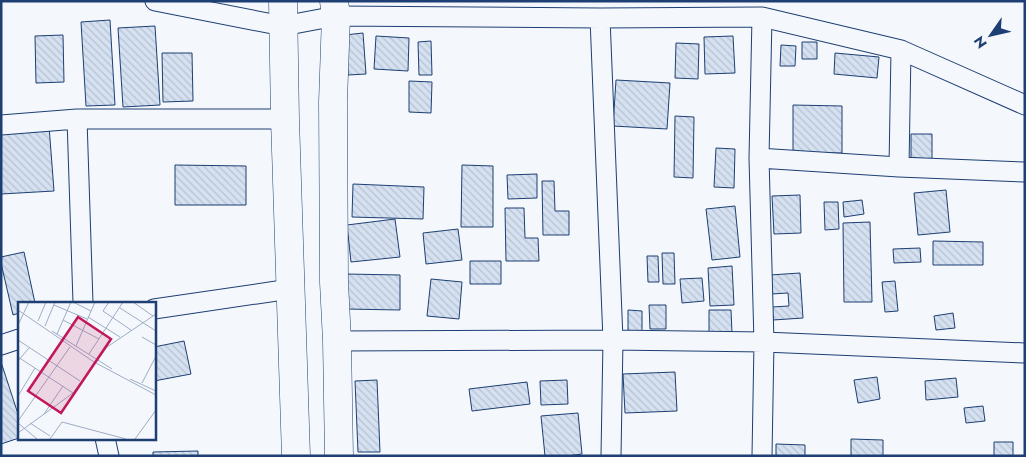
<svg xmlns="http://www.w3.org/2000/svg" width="1026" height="457" viewBox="0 0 1026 457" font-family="Jost,sans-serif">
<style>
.building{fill:url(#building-back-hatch);stroke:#1d3f73}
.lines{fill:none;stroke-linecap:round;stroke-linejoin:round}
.minor-casing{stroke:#1d3f73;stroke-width:21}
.trunk-casing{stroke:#1d3f73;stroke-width:29}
.minor{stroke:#f4f7fb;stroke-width:19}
.trunk{stroke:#f4f7fb;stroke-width:28}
.inset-road{fill:none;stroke:#9eadc5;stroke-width:1}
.view{fill:#c2185b;fill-opacity:0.15;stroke:#c2185b;stroke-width:2.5}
.inset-edge{fill:none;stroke:#1d3f73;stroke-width:2.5}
</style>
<defs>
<pattern id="building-back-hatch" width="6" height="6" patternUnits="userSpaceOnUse" patternTransform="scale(1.25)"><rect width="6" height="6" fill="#d5e0f0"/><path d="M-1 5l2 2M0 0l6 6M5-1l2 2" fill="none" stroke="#b6c1d1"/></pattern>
</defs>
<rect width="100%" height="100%" fill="#f4f7fb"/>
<path class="building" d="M110,20L115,105L86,106L81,22Z
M155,26L160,105L123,107L118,28Z
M363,33L366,74L348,75L345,35Z
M63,35L64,82L36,83L35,36Z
M376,36L409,38L408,71L374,69Z
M733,36L735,73L705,74L704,37Z
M431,41L432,75H419L418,42Z
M802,42H817V59H802Z
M676,43L699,44L698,79L675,78Z
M781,45L796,46L795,66H780Z
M162,53H192L193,101L163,102Z
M835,53L879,57L877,78L834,74Z
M616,80L670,83L667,129L613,126Z
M409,81L432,82L431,113L409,112Z
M793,105L842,106V153H793Z
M675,116L694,117L693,178L674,177Z
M49,126L54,191L1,194V129Z
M911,134H932V159L911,158Z
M716,148L735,149L734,188L714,187Z
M175,165L246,166V205H175Z
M462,165L493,166V227H461Z
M537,174V198L508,199L507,175Z
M542,181H554L555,211H569V235H543Z
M353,184L424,187L423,219L352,217Z
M946,190L950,232L918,235L914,193Z
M800,195L801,233L774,234L772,196Z
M862,200L864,214L844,217L843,202Z
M824,202H838L839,229L825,230Z
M735,206L740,257L712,260L706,209Z
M505,208H524L525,238H538L539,261H506Z
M395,219L400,257L351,262L347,225Z
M870,222L872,302H844L843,223Z
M458,229L462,260L426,264L423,233Z
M933,241L983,242V265H933Z
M920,248L921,262L894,263L893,249Z
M24,252L35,303H19V313L13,315L1,263V257Z
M662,253H674L675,284H663Z
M647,256H658L659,282H648Z
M470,261H501V284H470Z
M732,266L734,305L710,306L708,268Z
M800,273L803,318L773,320L772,307L789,306L788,293L771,294L770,275Z
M346,274L400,275V310L346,309Z
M702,278L704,301L682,303L680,279Z
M431,279L462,282L459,319L427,316Z
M895,281L898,311L885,312L882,282Z
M649,305H666V329H650Z
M628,310L642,311V331H628Z
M709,310H731L732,333H709Z
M953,313L955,328L936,330L934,316Z
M184,341L191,374L154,381V347Z
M1,362L19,417V438L1,444Z
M675,372L677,411L625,413L623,374Z
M877,377L880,399L858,403L854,380Z
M956,378L958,397L926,400L925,381Z
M377,380L380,452H358L355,381Z
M567,380L568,404L541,405L540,381Z
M527,382L530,404L472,411L469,389Z
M983,406L985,421L966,423L964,408Z
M578,413L582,454L567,456H545L541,416Z
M851,439L883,440V456H851Z
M994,442H1013V456H994Z
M776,444L805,445V456H776Z
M198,451V456H153V452Z"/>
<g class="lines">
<defs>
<path id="minor" d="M155,1L283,26L336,16L600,18L762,17L901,50L1025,105
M762,17L759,158L764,342L762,456
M600,18L613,340L611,456
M77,119L83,303
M1,125L77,119H285
M759,158L899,167L1025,172
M899,167L901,50
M154,309L290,289
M337,341L613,340L764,342L1025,353
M1,345L19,339
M105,438L109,456"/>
<path id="trunk" d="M283,1L285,119L296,456
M334,1L336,16L333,102L334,282L337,341L339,456"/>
</defs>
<use href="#minor" class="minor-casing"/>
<use href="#trunk" class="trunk-casing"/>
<use href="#minor" class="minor"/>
<use href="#trunk" class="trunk"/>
</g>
<g transform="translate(18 302)">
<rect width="138" height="138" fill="#f4f7fb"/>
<path class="inset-road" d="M55,0L73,9M91,0L85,9L113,28M115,0L135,14M36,3L69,17M102,6L138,29M0,8L76,60L138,93M70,15L102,35M45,18L81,37M20,19L28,0M0,23L11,0M27,24L37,0M34,29L94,67M39,32L53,0M124,35L138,43M0,38L62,79M58,44L77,0M71,52L105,0M0,55L55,91M0,59L11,46M112,77L138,89M124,81L138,54M0,94L17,66M26,112L45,84M0,119L52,45M0,121L19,137M12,121L32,134M0,131L55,91L89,45L138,12M32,137L44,120L108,137M117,137L138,108"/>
<path class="view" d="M60,15L93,37L43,111L10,89Z"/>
<rect width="138" height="138" class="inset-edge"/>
</g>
<rect width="1026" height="457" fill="none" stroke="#1d3f73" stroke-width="5"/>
<g transform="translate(991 35) rotate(236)" stroke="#f4f7fb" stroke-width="4" paint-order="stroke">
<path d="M0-4L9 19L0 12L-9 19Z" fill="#1d3f73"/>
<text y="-8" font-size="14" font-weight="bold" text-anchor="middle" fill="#1d3f73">N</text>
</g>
</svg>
